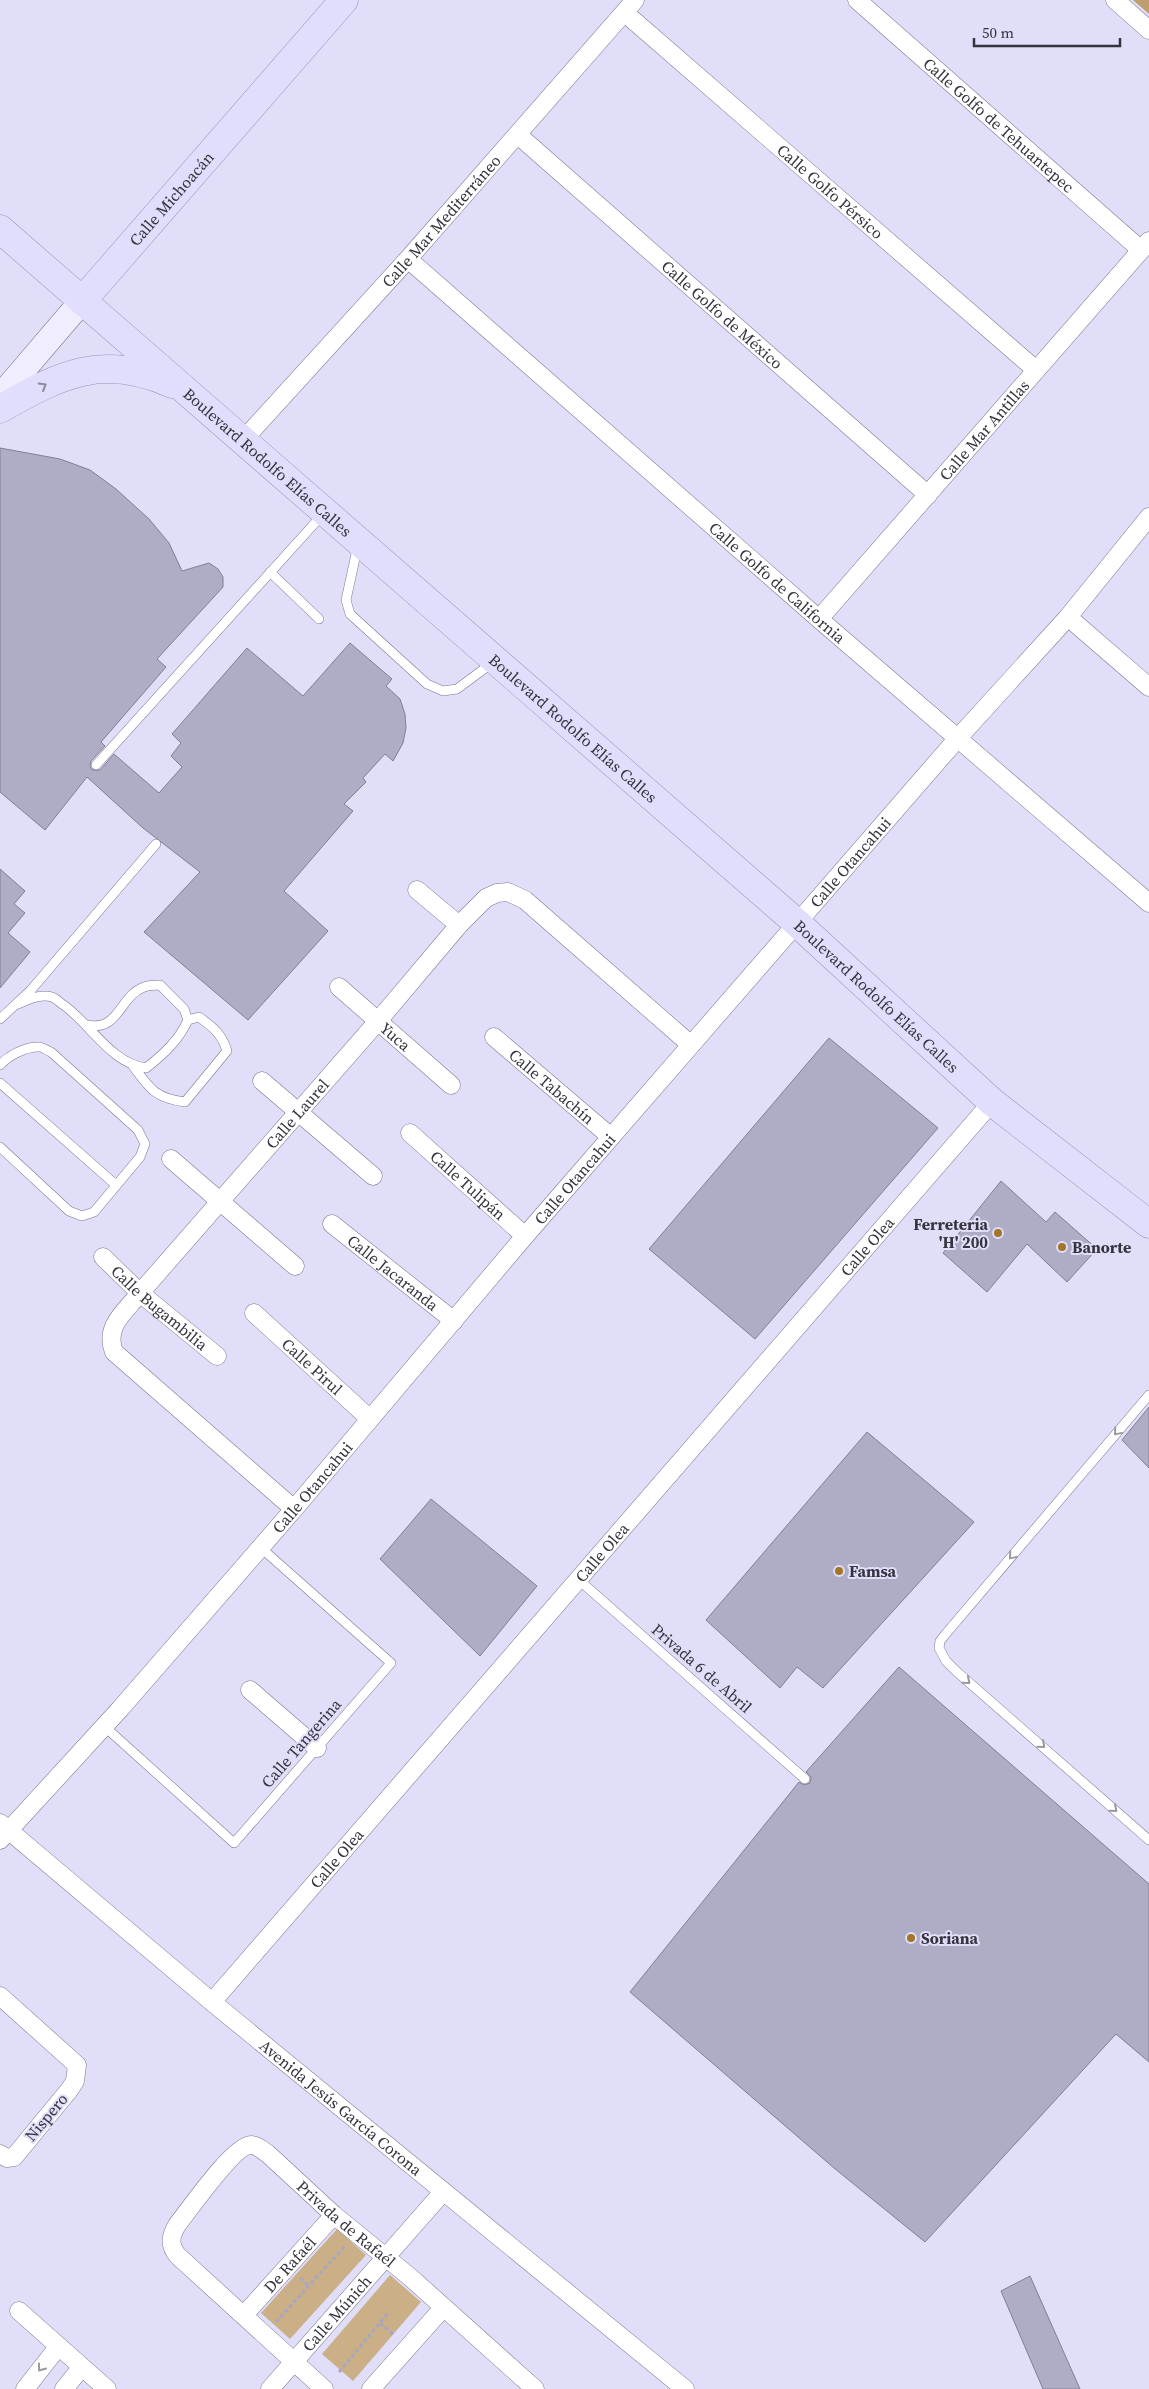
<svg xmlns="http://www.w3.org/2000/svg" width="1149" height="2389" viewBox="0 0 1149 2389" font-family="'Source Serif 4',serif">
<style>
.green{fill:#cbaf87}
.forest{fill:#bf9e6e}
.building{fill:#afadc6;stroke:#807e96}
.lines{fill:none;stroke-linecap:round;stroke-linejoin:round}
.lane-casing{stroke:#78768d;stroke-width:10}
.street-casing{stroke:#78768d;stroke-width:19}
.secondary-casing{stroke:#78768d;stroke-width:26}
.primary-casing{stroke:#9894ba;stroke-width:29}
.path{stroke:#a9a7bd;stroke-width:3;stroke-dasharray:4 2.5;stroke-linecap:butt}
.lane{stroke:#fff;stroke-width:9}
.street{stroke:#fff;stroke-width:18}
.secondary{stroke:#f0eefe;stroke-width:25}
.primary{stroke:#e1defd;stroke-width:28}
.oneway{stroke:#8b899e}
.oneway2{stroke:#9a9a9e}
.poi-dot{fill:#a37527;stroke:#e0def9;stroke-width:2}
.labels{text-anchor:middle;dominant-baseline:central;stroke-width:4;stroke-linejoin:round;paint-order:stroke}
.street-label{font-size:16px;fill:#35343e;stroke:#e0def9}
.poi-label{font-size:16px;font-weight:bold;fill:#35343e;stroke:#e0def9;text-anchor:start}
</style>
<rect width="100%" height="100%" fill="#e0def9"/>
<path class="green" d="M337,2229L366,2255L290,2339L261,2313Z
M390,2275L421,2302L353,2381L322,2354Z"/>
<path class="forest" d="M1133,0H1149V14Z"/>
<path class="building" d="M0,448L60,459L90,470L116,489L149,519L169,543L182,571L209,563L218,569L223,577V587L157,659L166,667L101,742L105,746L91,761L90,766L92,770H100L114,754L159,793L182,767L171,756L181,743L172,734L247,648L303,696L350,643L392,679L386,686L400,699L405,714L406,728L403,743L393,761L385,754L363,778L366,782L344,804L353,811L284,891L328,931L248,1020L144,932L200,872L143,828L87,777L45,830L0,792Z
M0,869L25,891L14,904L25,913L8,933L30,952L0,988Z
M829,1038L938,1128L755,1339L649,1249Z
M1001,1181L1046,1222L1055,1212L1097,1249L1067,1282L1027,1244L987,1292L943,1253Z
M1149,1407V1468L1122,1440Z
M867,1432L974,1522L823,1688L797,1667L780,1688L706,1620Z
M431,1499L537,1586L480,1656L380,1559Z
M899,1667L1149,1884V2062L1116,2034L925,2242L834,2168L630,1992L799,1782L804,1785L810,1783L811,1777L806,1772Z
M1030,2276L1080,2389H1043L1001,2291Z"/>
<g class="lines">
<defs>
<path id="lane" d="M358,545L346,600L350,614L427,684L443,691L457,689L492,663
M270,572L319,619
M96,765L324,513
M15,1005C26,1001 40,993 52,997C57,999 61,1004 65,1006C92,1026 111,1063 146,1068C164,1054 179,1040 188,1020L184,1009L160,985C155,985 149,985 144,987C119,996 120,1032 86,1025
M0,1019L31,990L156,844
M0,1065C9,1055 27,1046 40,1047C44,1048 48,1051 51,1052L138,1130L145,1144L140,1157L94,1212L82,1216L69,1211L0,1147
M133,1066C150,1089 155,1098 185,1102L227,1051C222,1034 213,1027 199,1017L188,1020
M0,1083L116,1185
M1149,1395L949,1630L940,1641L939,1648L946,1661L956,1671L1149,1840
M579,1580L805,1779
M104,1726L234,1843L391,1663L260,1547"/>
<g id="street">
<path id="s1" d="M857,0L1141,250"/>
<path d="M1115,0L1149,30"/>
<path id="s2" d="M625,13L1036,370"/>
<path id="s3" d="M518,135L928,495"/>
<path id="s4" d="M408,259L819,619L1149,903"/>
<path id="s5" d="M244,439L408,259L635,0"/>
<path d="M1068,617L1149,687"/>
<path id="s6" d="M819,619L1149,241"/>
<path d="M417,890L459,925"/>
<path id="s7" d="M339,987L451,1085"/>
<path id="s8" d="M494,1037L611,1137"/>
<path d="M262,1081L373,1176"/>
<path id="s9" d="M410,1133L525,1236"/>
<path d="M171,1159L295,1266"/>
<path id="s10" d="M332,1224L454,1321"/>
<path id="s11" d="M103,1257L140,1293L217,1356"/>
<path id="s12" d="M254,1313L370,1419"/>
<path id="s13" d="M294,1509L114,1352C104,1326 125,1312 140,1293L378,1021L459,925L486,898L497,893L508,892L525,900L691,1045"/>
<path d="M250,1690L317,1748"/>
<path id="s14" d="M0,1823L212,2002L685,2389"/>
<path id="s15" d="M0,1840L120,1709L294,1509L525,1236L691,1045L958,738L1068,617L1149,517"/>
<path d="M0,1996L77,2065L75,2081L70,2089L14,2157L7,2158L0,2154"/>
<path id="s16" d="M212,2002L992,1102"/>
<path d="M19,2311L107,2389"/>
<path id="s17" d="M244,2315L334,2215"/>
<path d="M25,2389L58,2347"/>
<path d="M64,2389L81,2368"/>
<path id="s18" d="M270,2389L443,2192"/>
<path id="s19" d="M324,2389L178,2256C169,2245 170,2237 177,2225C189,2210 234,2145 251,2145C258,2145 263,2151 268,2154L334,2215L410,2277L535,2389"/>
<path d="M371,2389L443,2308"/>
</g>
<path id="secondary" d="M0,397L82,301"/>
<g id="primary">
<path id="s20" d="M0,229L797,923L992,1102L1149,1224"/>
<path id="s21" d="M82,301L344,0"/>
<path d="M0,409C61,374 103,353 172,384"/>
</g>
</defs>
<use href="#lane" class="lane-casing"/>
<use href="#street" class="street-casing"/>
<use href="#secondary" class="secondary-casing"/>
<use href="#primary" class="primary-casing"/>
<path class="path" d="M300,2278L309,2286
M276,2322L345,2246
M380,2323L394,2335
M339,2372L389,2312"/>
<use href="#lane" class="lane"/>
<use href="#street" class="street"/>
<use href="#secondary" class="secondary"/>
<use href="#primary" class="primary"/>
</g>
<defs><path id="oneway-chevron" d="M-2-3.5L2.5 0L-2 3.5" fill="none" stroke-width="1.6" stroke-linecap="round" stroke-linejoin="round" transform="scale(1.25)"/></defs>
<use class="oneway" href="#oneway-chevron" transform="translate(43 386) rotate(-30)"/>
<g class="oneway2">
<use href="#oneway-chevron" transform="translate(1117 1432) rotate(130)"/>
<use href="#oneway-chevron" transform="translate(1012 1556) rotate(130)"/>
<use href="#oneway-chevron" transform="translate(967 1681) rotate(40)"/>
<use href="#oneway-chevron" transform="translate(1042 1745) rotate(41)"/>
<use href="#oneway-chevron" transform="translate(1114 1809) rotate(41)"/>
<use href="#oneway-chevron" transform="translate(41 2368) rotate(126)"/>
</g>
<g class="poi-dot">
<circle cx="998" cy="1233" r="5"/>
<circle cx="1062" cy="1247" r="5"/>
<circle cx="839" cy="1571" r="5"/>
<circle cx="911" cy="1938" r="5"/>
</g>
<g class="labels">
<g class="street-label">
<text stroke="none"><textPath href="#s1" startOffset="189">Calle Golfo de Tehuantepec</textPath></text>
<text stroke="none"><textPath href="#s2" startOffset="272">Calle Golfo Pérsico</textPath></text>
<text stroke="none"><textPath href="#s21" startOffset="136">Calle Michoacán</textPath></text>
<text stroke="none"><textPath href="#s5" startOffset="294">Calle Mar Mediterráneo</textPath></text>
<text stroke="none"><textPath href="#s3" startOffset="272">Calle Golfo de México</textPath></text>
<text stroke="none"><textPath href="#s6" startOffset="251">Calle Mar Antillas</textPath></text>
<text stroke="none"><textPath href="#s20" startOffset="355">Boulevard Rodolfo Elías Calles</textPath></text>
<text stroke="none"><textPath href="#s4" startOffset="491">Calle Golfo de California</textPath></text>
<text stroke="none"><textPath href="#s20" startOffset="760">Boulevard Rodolfo Elías Calles</textPath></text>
<text stroke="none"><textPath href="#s15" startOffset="1296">Calle Otancahui</textPath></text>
<text stroke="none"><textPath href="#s20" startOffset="1165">Boulevard Rodolfo Elías Calles</textPath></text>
<text stroke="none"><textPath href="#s7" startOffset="75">Yuca</textPath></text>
<text stroke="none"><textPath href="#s8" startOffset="76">Calle Tabachín</textPath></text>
<text stroke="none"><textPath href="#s13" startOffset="546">Calle Laurel</textPath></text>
<text stroke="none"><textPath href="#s15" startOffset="876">Calle Otancahui</textPath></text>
<text stroke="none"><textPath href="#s9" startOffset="78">Calle Tulipán</textPath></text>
<text stroke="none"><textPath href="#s16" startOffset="1000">Calle Olea</textPath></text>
<text stroke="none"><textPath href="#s10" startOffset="78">Calle Jacaranda</textPath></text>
<text stroke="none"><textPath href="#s11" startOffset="76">Calle Bugambilia</textPath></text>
<text stroke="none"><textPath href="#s12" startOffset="79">Calle Pirul</textPath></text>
<text stroke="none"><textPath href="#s15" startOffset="471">Calle Otancahui</textPath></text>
<text stroke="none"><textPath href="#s16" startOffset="595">Calle Olea</textPath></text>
<text transform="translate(702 1668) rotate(41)">Privada 6 de Abril</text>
<text transform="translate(301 1743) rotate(-49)">Calle Tangerina</text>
<text stroke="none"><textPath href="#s16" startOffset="190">Calle Olea</textPath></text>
<text stroke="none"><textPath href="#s14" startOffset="444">Avenida Jesús García Corona</textPath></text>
<text transform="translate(46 2117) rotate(-50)">Nispero</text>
<text stroke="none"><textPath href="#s19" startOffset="466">Privada de Rafaél</textPath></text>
<text stroke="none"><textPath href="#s17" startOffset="68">De Rafaél</textPath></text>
<text stroke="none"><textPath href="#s18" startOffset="101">Calle Múnich</textPath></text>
</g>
<g class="poi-label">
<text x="988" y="1224" text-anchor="end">Ferreteria<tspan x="988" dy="18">'H' 200</tspan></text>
<text x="1072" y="1247">Banorte</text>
<text x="849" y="1571">Famsa</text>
<text x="921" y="1938">Soriana</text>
</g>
</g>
<path d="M974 38v8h146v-8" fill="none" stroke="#35343e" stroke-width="2.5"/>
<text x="982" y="38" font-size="15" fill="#35343e" stroke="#e0def9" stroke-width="4" paint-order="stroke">50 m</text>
</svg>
